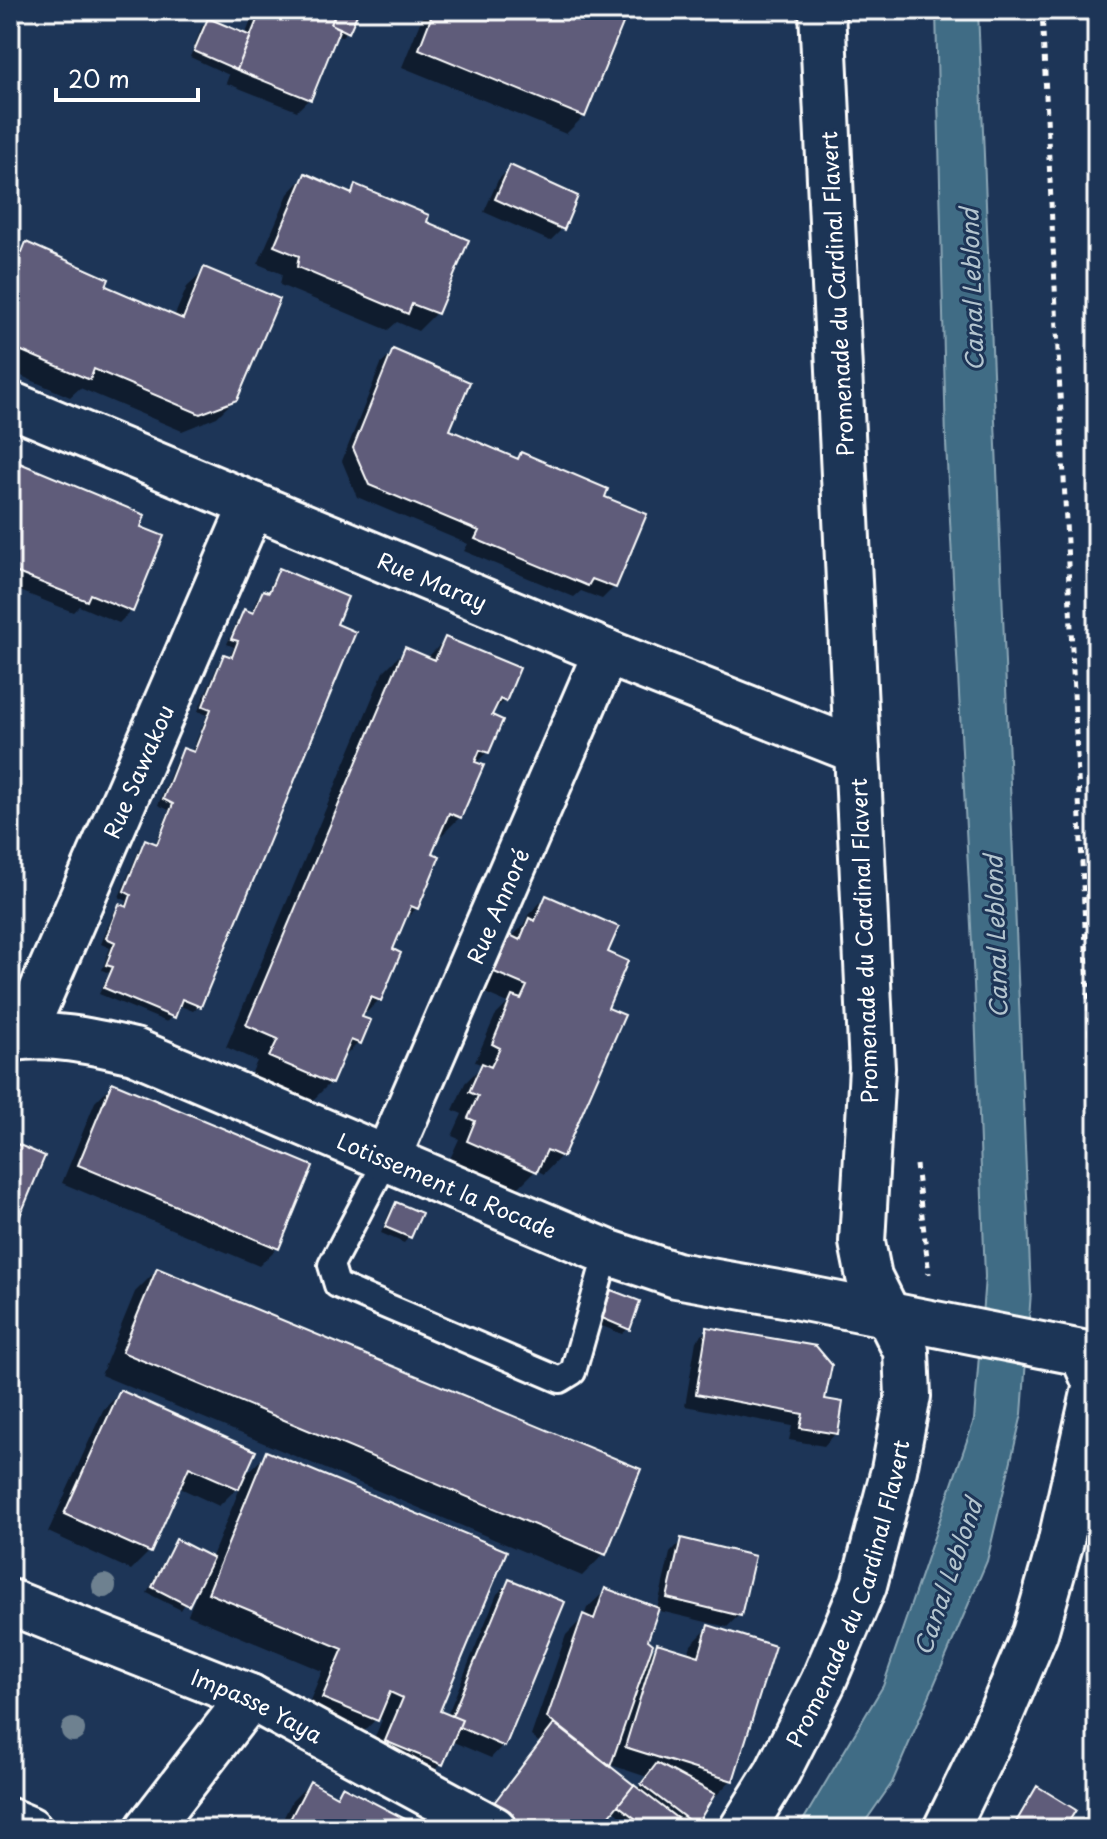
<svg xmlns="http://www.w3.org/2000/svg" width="1107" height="1839" viewBox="0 0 1107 1839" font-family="'Playpen Sans',sans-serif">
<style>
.water{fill:#406c85;stroke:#8ca7b6;stroke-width:2}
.shadow{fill:#0007;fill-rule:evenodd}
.building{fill:#5f5c7a;stroke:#fff;stroke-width:2}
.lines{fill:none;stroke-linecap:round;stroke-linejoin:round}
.lane-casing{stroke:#fff;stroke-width:30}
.street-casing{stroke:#fff;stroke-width:50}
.path{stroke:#fff;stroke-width:5;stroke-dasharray:6 6;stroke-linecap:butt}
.lane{stroke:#1d3557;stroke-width:24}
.street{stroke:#1d3557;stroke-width:44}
.tree{fill:#6e8190}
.labels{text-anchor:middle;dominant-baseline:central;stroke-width:6;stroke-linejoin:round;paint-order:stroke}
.street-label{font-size:22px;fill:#fff;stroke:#1d3557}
.water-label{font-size:24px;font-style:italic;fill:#b3c4ce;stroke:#1d3557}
</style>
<rect width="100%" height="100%" fill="#1d3557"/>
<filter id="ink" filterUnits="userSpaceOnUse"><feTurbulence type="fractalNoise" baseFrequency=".0125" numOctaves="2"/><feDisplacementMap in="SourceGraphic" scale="16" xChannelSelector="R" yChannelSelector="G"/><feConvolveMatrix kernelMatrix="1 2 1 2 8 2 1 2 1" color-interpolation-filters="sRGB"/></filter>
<g filter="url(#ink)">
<path class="water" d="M936,10H978L1031,1292L1022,1414L987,1561L892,1783L860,1829H798L883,1686L974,1420L985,1277L974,983L946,443Z"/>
<path class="shadow" d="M255,10H356L347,31L341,37L335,34L309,99L297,111L226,83L229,75L190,57L202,26L208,20L245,36Z
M425,10H621L584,116L566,134L402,67Z
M1097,164V195L1086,191Z
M510,168L562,229L550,241L484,212L498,180Z
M305,176L348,194L356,186L424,223L436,313L418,331L397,322L388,330L280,285L282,274L258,264L288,194Z
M26,245L103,287L174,317L187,287L205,270L235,399L217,417L182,431L80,388L70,397L10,371V249L18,253Z
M394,352L447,431L516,460L521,454L602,498L614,587L602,599L581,591L574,597L464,551L468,544L357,497L342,461L381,364Z
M10,461L138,528L131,611L119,623L79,606L73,612L10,587Z
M279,570L199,1006L193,1011L178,1005L167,1022L99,994L109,973L102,970L110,948L101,944L114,912L120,906L124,908L127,901L119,897L140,847L146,841L155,845L169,810L158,805L178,756L184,750L191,753L207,715L198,711L219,662L225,656L229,658L234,647L227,644L238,618L244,612L250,615L257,598L263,592L267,593L274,576Z
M446,639L504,701L489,716L500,721L487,752L475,764L460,817L438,839L430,854L417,908L401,923L390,951L379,1000L361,1018L359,1042L339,1062L330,1083L308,1105L249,1079L257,1061L226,1047L383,672L405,650L426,659Z
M546,897L605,954L606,1009L561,1156L544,1174L536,1170L518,1188L450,1159L459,1139L452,1136L462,1114L453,1110L465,1083L483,1065L475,1062L495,1016L508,1003L478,990L493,955L523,926L528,915Z
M113,1084L277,1248L259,1266L62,1183L95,1102Z
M396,1205L409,1237L404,1243L381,1233L390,1211Z
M157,1270L604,1554L582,1576L101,1375L135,1292Z
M612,1293L628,1329L622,1334L597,1324L606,1299Z
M708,1329L823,1401L836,1433L824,1446L789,1440L792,1426L685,1406L696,1341Z
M120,1393L241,1479L267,1454L438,1712L447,1716L497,1594L509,1582L503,1745L491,1758L451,1741L441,1764L419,1786L364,1763L382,1720L377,1718L354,1742L302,1720L322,1671L188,1615L198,1590L195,1588L181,1610L147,1593L171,1547L176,1542L211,1559L242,1483L219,1506L178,1487L149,1552L131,1570L48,1532L103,1410Z
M682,1540L739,1615L727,1627L656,1610L645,1641L647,1656L658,1645L688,1654L691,1645L709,1627L731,1780L714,1798L711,1797L690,1829H636L612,1810L597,1829H497L482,1817L540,1743L531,1736L566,1635L584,1617L587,1608L605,1591L657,1609L670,1553ZM602,1762L647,1777L637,1790Z
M310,1783L334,1797L342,1789L401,1829H278L292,1801Z
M431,1815L456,1829H418Z"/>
<path class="building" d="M261,10H337L331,24L340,28L311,100L237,70Z
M337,10H359L349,33L331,24Z
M434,10H626L628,11L585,117L419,49Z
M208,18L251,36L237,70L194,51Z
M510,165L578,196L564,230L495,199Z
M305,173L352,194L355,184L429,215L427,222L469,240L438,314L412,304L408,314L297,267L299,256L274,246Z
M26,242L109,279L106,286L183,319L204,267L280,299L237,400L200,414L94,369L90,380L10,346V247L22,252Z
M393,349L470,382L450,430L518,459L521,452L608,489L605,497L647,514L616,588L592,579L588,586L475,539L479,531L369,485L353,448Z
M10,459L145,515L141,527L164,536L133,612L90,594L87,601L10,570Z
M279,568L348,597L337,624L356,632L201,1007L182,999L175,1018L104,988L113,967L106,965L115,942L106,938L119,904L127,907L131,895L124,891L145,839L157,844L173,804L163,799L183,748L194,752L211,709L203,706L224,654L232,657L238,641L231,639L244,609L253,613L263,590L269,592Z
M445,637L520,668L506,702L500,699L492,715L503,720L489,753L480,750L475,762L484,765L461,818L449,813L432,853L440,856L418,909L411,906L393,949L401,953L381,1001L371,997L362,1017L371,1020L361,1044L351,1040L332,1084L269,1057L278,1039L246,1025L405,647L435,660Z
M546,895L619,927L608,952L628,961L608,1008L625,1015L563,1157L547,1150L537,1172L467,1141L475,1121L468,1118L478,1096L469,1092L482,1063L491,1067L500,1048L492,1044L512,996L521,999L527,986L494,972L510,935L520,940L529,918L535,921Z
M112,1082L313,1166L279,1249L78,1165Z
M10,1141L45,1156L10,1240Z
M396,1202L422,1213L411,1238L385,1227Z
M157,1268L641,1469L606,1555L122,1352Z
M611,1290L640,1301L630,1330L602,1318Z
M707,1327L816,1346L832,1365L825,1399L843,1402L838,1434L800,1428L803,1414L696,1394Z
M120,1390L256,1451L239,1489L189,1467L151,1553L64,1514Z
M266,1451L507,1551L440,1711L462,1720L443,1765L385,1741L403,1698L390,1692L378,1721L322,1698L343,1649L208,1593Z
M681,1538L755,1556L741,1616L667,1598Z
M176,1539L213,1558L189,1606L152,1587Z
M509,1579L565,1602L505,1747L459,1727L462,1720L452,1716Z
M605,1588L659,1608L648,1640L653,1644L610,1767L547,1718L583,1614L594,1619Z
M708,1625L775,1646L733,1781L625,1747L657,1643L699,1656Z
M555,1723L634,1785L599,1829H525L493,1804Z
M657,1763L715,1794L696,1826L641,1784Z
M310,1781L337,1796L342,1786L407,1820L403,1829H285Z
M634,1785L691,1829H649L618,1805Z
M1037,1786L1076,1810L1064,1829H1012Z"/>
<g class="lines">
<defs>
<path id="lane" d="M387,1159L331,1265L337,1285L560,1380L573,1372L607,1252"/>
<g id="street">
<path id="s1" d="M10,404L606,652L857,751"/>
<path id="s2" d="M22,1037L252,505"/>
<path id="s3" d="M10,1039C50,1031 95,1042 134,1051L607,1252L676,1275L784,1294L1082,1353L1096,1384L1060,1545L1035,1633L994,1730L946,1829"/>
<path id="s4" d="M387,1159L606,652"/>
<path id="s5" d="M10,1602L250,1697L494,1829"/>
<path d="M10,1821L29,1829"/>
<path d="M148,1829L250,1697"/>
<path id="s6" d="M742,1829L777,1773L823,1682L864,1585L894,1470L908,1396L906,1351L869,1277L862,1242L872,1068L822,10"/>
</g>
</defs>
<use href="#lane" class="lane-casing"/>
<use href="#street" class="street-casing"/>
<path class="path" d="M1042,10L1090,1033L1097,1112
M916,1165L929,1274"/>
<use href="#lane" class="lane"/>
<use href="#street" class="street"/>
</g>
<g class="tree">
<circle cx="104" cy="1586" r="12"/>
<circle cx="73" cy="1730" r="12"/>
</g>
</g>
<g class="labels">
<g class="street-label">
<text transform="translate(836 294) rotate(-93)">Promenade du Cardinal Flavert</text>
<text stroke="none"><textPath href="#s1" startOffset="458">Rue Maray</textPath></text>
<text stroke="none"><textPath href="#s2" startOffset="290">Rue Sawakou</textPath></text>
<text stroke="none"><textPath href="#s4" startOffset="276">Rue Annoré</textPath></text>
<text transform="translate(863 941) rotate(-92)">Promenade du Cardinal Flavert</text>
<text stroke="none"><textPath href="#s3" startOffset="466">Lotissement la Rocade</textPath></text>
<text stroke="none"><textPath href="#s6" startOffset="260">Promenade du Cardinal Flavert</textPath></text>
<text stroke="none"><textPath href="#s5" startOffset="268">Impasse Yaya</textPath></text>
</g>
<g class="water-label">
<text transform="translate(971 290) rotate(-92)">Canal Leblond</text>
<text transform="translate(995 937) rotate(-92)">Canal Leblond</text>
<text transform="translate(947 1577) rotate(-71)">Canal Leblond</text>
</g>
</g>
<rect width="1107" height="1839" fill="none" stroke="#1d3557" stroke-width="40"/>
<rect x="20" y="20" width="1067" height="1799" fill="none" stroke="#fff" stroke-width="3" filter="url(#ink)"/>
<path d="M56 88v12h142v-12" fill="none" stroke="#ffffff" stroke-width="4"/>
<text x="68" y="88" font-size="24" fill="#ffffff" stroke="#1d3557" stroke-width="6" paint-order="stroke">20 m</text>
</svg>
